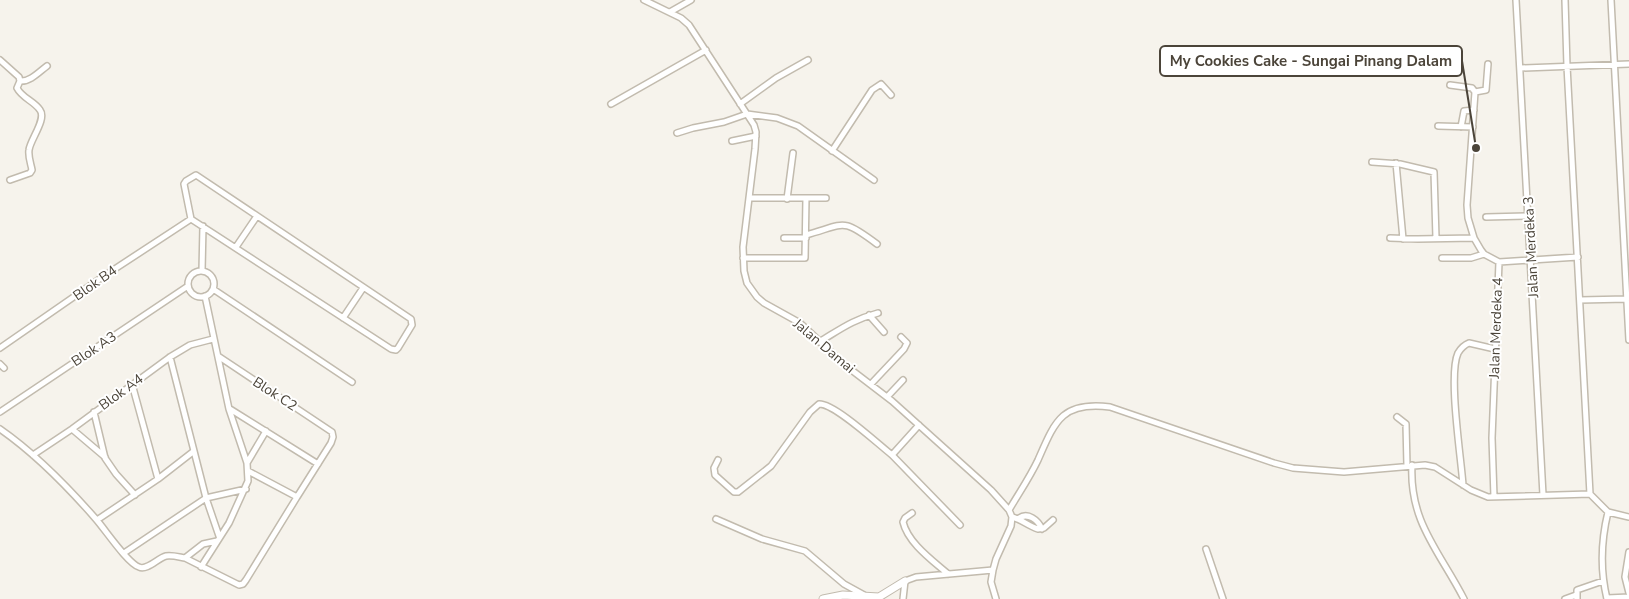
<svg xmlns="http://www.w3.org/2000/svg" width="1629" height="599" viewBox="0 0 1629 599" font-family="'Nunito Sans',sans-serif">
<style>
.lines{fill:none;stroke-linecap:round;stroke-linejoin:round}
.minor-casing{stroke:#c2bbae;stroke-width:8}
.tertiary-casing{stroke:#c2bbae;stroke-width:9}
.minor{stroke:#fff;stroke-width:5}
.tertiary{stroke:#fff;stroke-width:7}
.labels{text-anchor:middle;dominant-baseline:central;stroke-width:4;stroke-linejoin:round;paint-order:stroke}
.street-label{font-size:14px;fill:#4b4439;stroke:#fff}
.leader{fill:none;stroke:#4b4439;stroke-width:2}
.callout-dot{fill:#4b4439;stroke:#fff;stroke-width:2}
.callout{fill:#fff;stroke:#4b4439;stroke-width:2}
.callout-label{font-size:15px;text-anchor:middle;font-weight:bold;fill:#4b4439}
</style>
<rect width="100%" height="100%" fill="#f6f3ec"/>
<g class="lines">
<defs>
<path id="minor" d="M644,0L681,18L689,25L754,125L756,132L755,149L743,247L744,271L747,283L757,297L764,303L800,323L845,365L892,401L991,490L1009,510L1012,517L1011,526L996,559L993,570L991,582L996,599
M1516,0L1543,495
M1565,0L1567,66L1590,494
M1611,0L1629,340
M670,12L691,0
M0,60L19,77L20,81L17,88C22,98 34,101 40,110C47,119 30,140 29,150C28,157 31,164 32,170L30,173L10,180
M1488,64L1486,90L1475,92L1467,205L1468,218L1474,238L1481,250L1484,254L1499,262L1492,438L1494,497
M1521,68L1629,64
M20,81C30,82 39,72 47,66
M1450,85L1472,88L1475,92
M611,104L706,50
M740,104L776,78L808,60
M1438,126L1473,127
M1461,127L1464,111L1474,110
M677,133L693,128L724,122L747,114L777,118L798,126L874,180
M732,141L756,136
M832,151L872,90L881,84L891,95
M1372,162L1400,164L1434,172L1436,238
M1396,163L1403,239
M196,175L411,319L412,325L398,348L396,350L391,349L191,219L184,184L186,181Z
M750,198H826
M787,199L793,153
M1486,217L1529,216
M806,235C846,224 841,217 877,244
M784,238H806
M1390,238L1418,239L1474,238
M236,247L257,216
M743,258H805L806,198
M1442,258H1471L1484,254
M1499,262L1578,257
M202,271L203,226
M188 284a13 13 0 1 1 26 0a13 13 0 1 1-26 0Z
M213,289L352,382
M1580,300L1627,299
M869,315L884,332
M343,318L363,288
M819,342C841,329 852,320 878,313
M0,348L101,278L191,219
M218,356L332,432L333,437L331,443L297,497
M0,364L4,368
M132,384L158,479
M871,384L904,349L907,343L901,337
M887,397L903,380
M230,409L318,464
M0,412L188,286
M94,412L105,458L116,474L135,495
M1397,417L1406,424L1407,466
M0,429C36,454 67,486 95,518C105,529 127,563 139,567C147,571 158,558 166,556C172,555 179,557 185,558L203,544L217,541
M72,429L105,457
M194,451L206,498L219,536
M33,455L72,429L170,357L190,345L213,339
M892,455L960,525
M718,460L714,468L715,475L734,492H738L771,466L810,412L819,404C834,403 878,444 892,455L919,425
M247,463L266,431
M1412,465C1409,522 1440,552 1464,599
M1463,485C1461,457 1448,375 1458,353C1461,348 1464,345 1469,343L1495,349
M1590,494L1608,512L1629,517
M1009,510C1019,493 1030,477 1038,460C1055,421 1062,401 1110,407L1274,463L1293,468L1344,472L1425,465L1435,467L1471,490L1488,497L1590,494
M912,513L905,518L903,522C908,543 932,560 948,574
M1012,517C1021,519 1028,526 1038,529L1044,528L1053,520
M1019,518C1028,512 1038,520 1042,529
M716,519L762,539L805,551L844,584L864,595
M97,520L158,479L194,451L170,357
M1206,549L1223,599
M1629,552L1625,577L1629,593
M124,553L206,498L246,489
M185,558L239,585L243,584L246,580L297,497L248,471
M201,567L229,523L248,481L247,463L229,409L205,296
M1607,598L1629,597
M903,599L905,581L916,577L993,570
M1565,599L1576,595
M1577,599V590L1603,581
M1607,599C1600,570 1601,541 1608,512"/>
<path id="tertiary" d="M823,599L843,595L879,597L905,581"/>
</defs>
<use href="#minor" class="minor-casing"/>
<use href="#tertiary" class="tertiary-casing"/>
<use href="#minor" class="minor"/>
<use href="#tertiary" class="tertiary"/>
</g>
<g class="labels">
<g class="street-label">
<text transform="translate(1531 247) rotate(-93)">Jalan Merdeka 3</text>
<text transform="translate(95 283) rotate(-35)">Blok B4</text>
<text transform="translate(1496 328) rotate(-88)">Jalan Merdeka 4</text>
<text transform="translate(824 346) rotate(40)">Jalan Damai</text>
<text transform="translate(94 349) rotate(-34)">Blok A3</text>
<text transform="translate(121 392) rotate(-36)">Blok A4</text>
<text transform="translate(275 394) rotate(33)">Blok C2</text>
</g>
</g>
<path class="leader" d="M1476 148L1462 61"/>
<circle class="callout-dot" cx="1476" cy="148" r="5"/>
<rect class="callout" x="1160" y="46" width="302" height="30" rx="5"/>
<g class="callout-label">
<text x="1311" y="66">My Cookies Cake - Sungai Pinang Dalam</text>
</g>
</svg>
